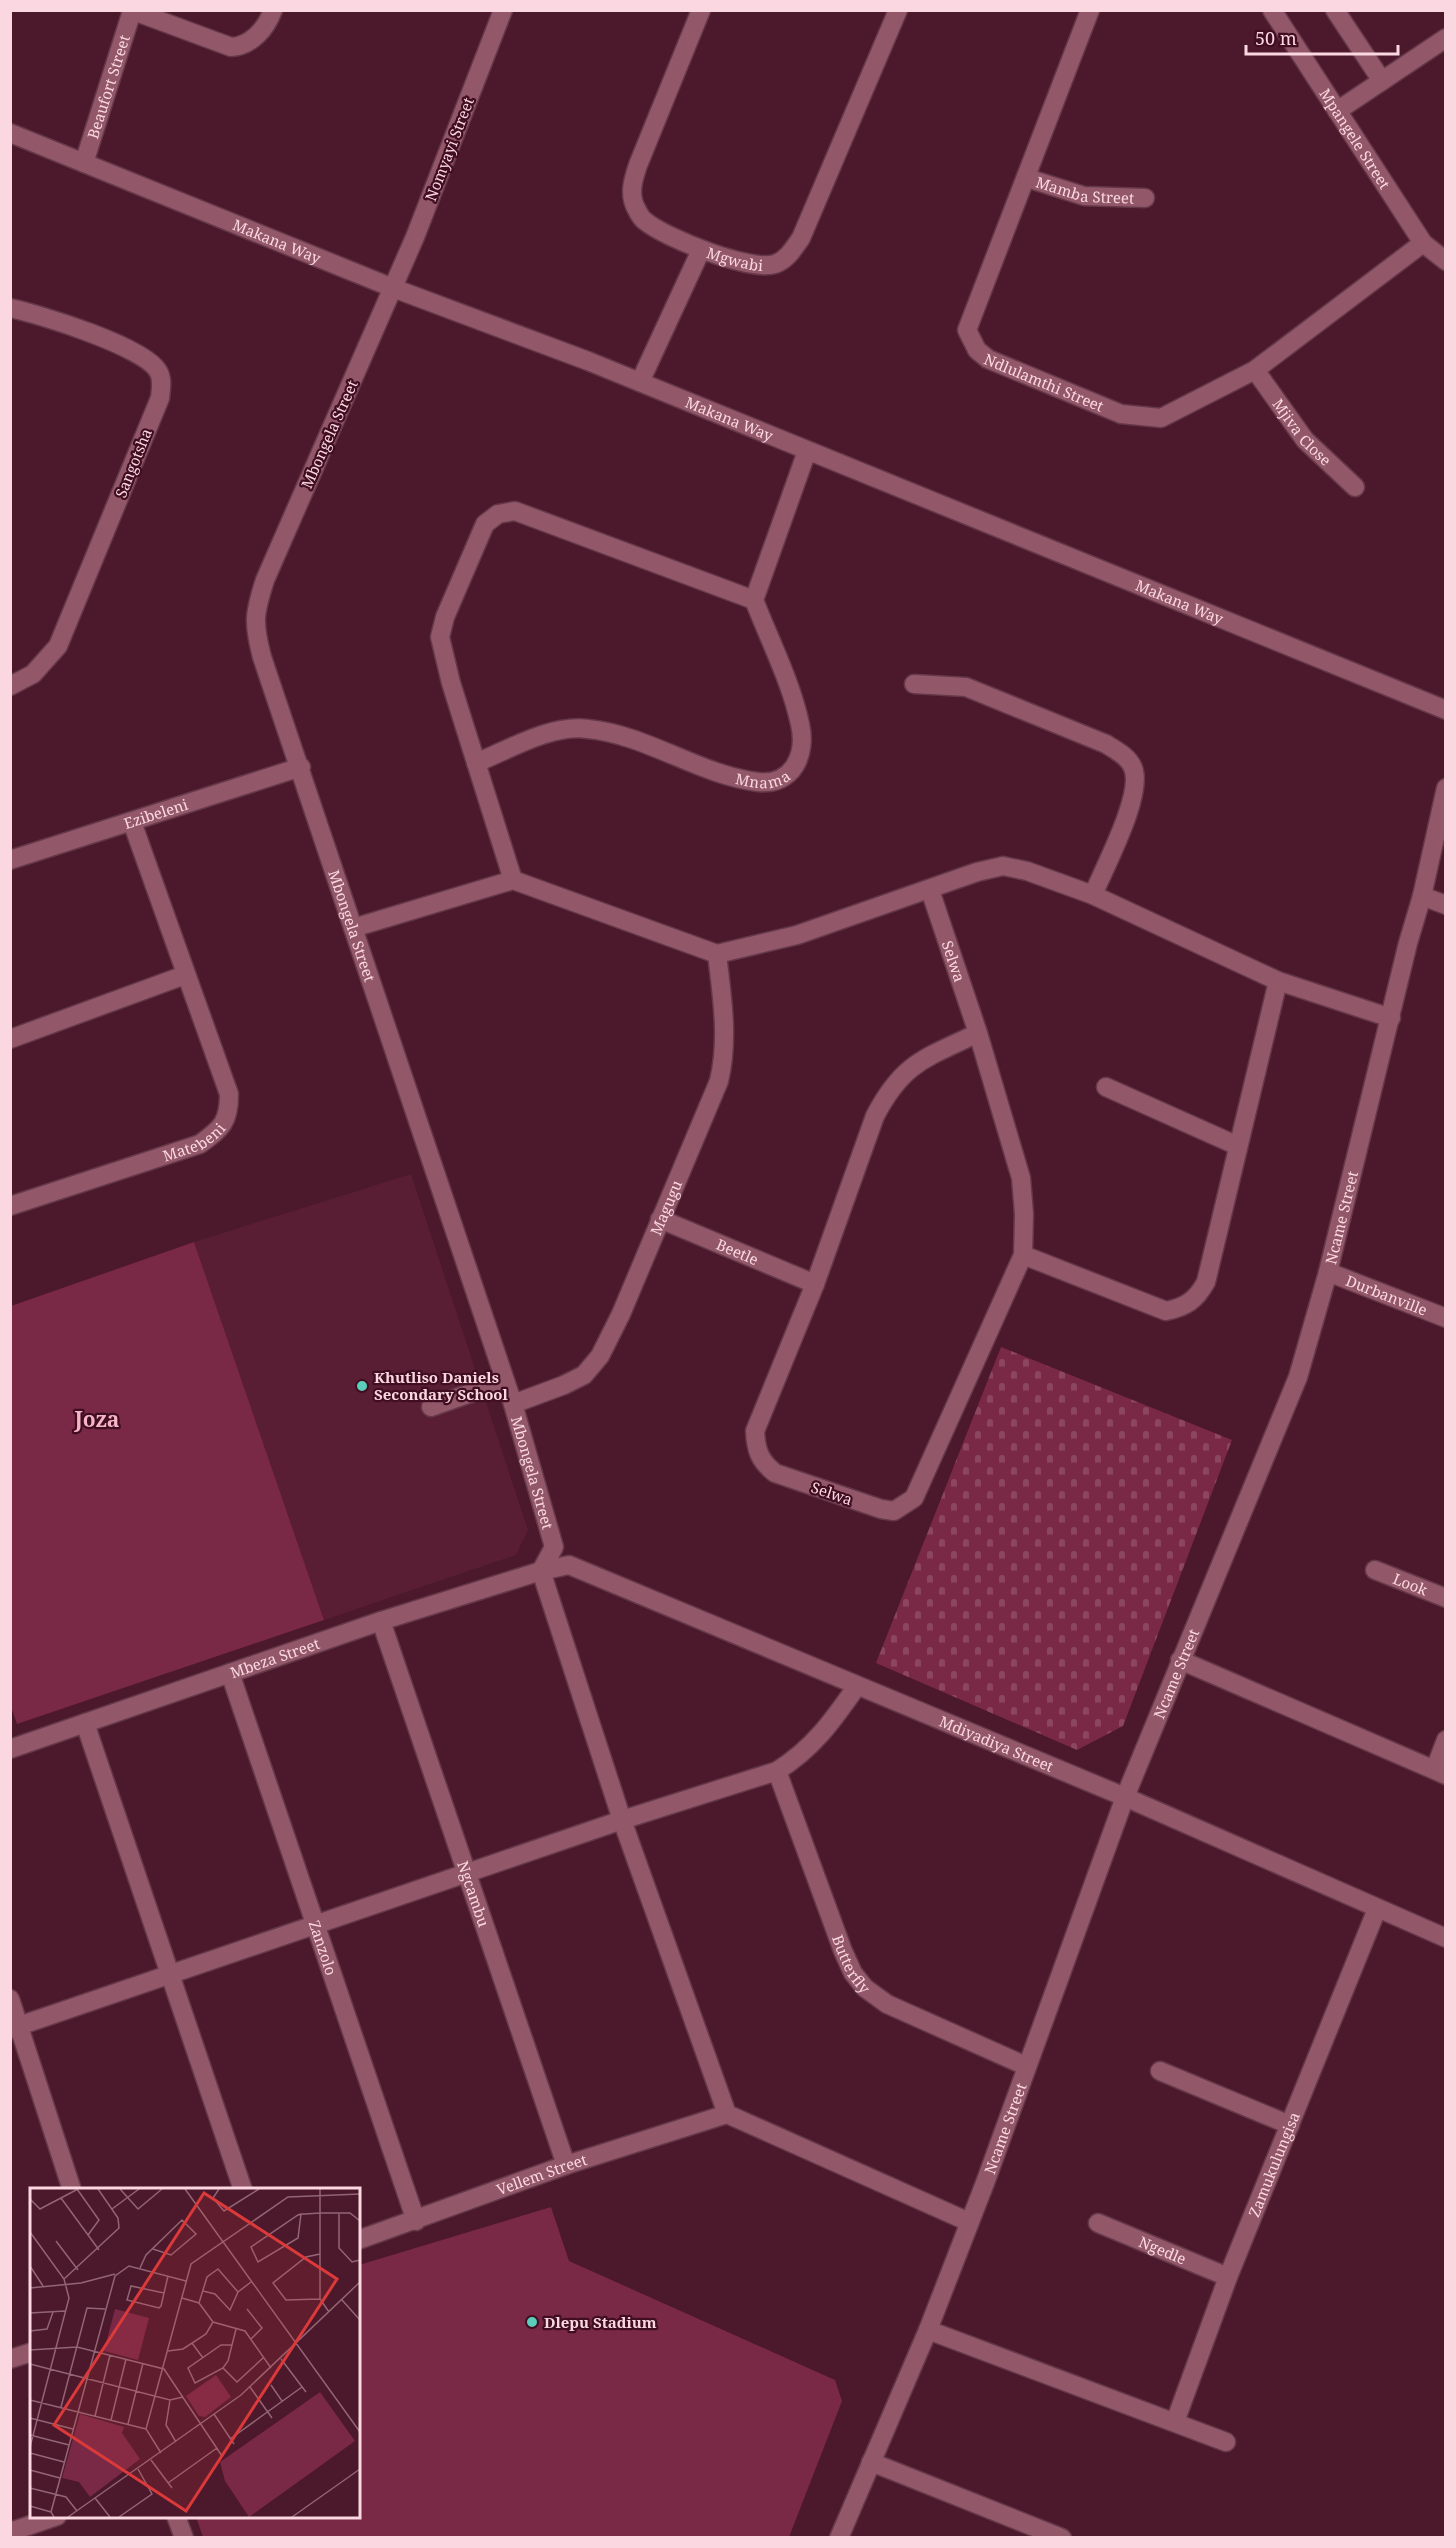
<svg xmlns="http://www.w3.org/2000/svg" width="1456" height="2548" viewBox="0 0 1456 2548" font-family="'Noto Serif',serif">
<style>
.built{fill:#5a1e34}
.cemetery{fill:url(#cemetery-stones)}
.park{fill:#792846}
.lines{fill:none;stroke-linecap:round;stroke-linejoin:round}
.minor-casing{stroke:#643849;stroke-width:21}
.minor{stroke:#925769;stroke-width:18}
.poi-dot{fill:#5bcebb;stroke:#400d21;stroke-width:2}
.labels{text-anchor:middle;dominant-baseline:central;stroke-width:4.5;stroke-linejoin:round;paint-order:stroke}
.street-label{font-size:15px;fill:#fbd8e1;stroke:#400d21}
.poi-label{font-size:15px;font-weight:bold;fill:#fbd8e1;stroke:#400d21;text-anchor:start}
.district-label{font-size:21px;font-weight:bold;fill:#f7b4c6;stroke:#400d21}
.inset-road{fill:none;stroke:#926574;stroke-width:1.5}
.view{fill:#da3a3a;fill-opacity:0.15;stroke:#da3a3a;stroke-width:3}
.inset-edge{fill:none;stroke:#fbd8e1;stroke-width:3}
</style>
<defs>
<pattern id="cemetery-stones" width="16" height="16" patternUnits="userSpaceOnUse" patternTransform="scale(1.5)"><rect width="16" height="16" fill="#792846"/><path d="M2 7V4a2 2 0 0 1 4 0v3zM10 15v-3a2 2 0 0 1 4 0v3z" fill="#8d4660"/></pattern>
</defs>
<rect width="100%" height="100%" fill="#4c182b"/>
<path class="built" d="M411,1174L528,1530L516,1555L324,1620L194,1242Z"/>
<path class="cemetery" d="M1001,1347L1232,1440L1123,1726L1077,1750L876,1663Z"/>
<path class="park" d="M194,1242L324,1620L17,1724L10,1704L11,1306Z
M551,2207L569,2261L835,2380L842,2401L789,2537H203L196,2517L358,2516L359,2265Z"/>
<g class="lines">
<defs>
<g id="minor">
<path d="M131,10L231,47C251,46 266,29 273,10"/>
<path id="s1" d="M503,10L415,237L265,580C254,614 253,623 262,657L513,1404L554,1547L541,1571"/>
<path id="s2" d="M701,10L638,165C633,180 628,195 637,210C639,214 642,219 645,221C665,238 751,272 775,264C787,260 794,248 801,238L898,10"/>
<path id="s3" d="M1090,10L967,330L977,350L988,359L1121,414L1161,418L1255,370L1423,243"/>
<path id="s4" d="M1272,10L1423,243L1446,261"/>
<path d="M1335,10L1382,81"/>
<path d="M1337,111L1446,38"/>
<path id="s5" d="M10,133L393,288L588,361L1446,710"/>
<path id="s6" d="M84,163L132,11"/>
<path id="s7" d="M1027,178L1084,196L1145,198"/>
<path d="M10,308C39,314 145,347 158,371C163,379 161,389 160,398L58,646L33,674L10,686"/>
<path id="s8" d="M1255,370L1305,440L1355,487"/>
<path d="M640,382L701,250"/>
<path d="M914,684L966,687L1106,744C1116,750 1129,757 1133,768C1144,794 1104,868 1093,895"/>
<path id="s9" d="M476,763C510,749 551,724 588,729C648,735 699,775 758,782C793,786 807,754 800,724C791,682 770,641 754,600L807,451"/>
<path id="s10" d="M10,860L301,767"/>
<path d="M513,880L451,683L440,637L445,617L485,524L498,514L515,511L754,600"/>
<path id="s11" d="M930,890L978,1033L1021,1178L1024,1214L1023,1255L914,1498L894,1511L881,1509L775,1473C760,1461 756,1451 755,1431L815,1284L875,1116C903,1062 926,1058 978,1033"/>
<path d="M1422,896L1446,905"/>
<path d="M353,928L513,880L717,954L797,935L977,872L1003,866L1027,871L1093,895L1278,981L1391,1018"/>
<path d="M10,1039L185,975"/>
<path d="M1106,1087L1238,1146"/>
<path id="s12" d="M10,1206L200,1144C222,1128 229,1122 229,1094L132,822"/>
<path id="s13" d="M660,1219L815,1284"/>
<path d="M1023,1255L1166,1311C1186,1307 1196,1300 1206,1282L1278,981"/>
<path id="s14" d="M1328,1272L1446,1318"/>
<path id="s15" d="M513,1404L564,1385L584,1375L600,1356L621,1314L719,1081C729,1039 722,997 717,954"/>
<path d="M431,1407L505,1381"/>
<path id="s16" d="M1375,1570L1446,1598"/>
<path d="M541,1571L622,1820L727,2114L969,2222"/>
<path id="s17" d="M381,1621L566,2165"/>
<path d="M1180,1660L1446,1775"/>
<path id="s18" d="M230,1673L416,2221"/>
<path d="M85,1723L243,2190"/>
<path id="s19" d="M10,1749L381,1621L541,1571L569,1565L1125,1797L1446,1938"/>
<path d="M1435,1769L1446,1740"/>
<path id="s20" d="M777,1771L843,1951L853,1973L865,1988L887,2004L1026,2066"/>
<path d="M10,1999L72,2190"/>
<path d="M10,2029L622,1820L777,1771C814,1748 833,1720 857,1686"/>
<path d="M1160,2071L1290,2125"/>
<path id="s21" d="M1098,2223L1228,2277"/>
<path id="s22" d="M358,2240L566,2165L727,2114"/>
<path d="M928,2330L1226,2442"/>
<path d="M10,2359L32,2352"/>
<path id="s23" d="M1175,2422L1228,2277L1377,1909"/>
<path d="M871,2462L1062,2538"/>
<path d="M176,2516L184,2538"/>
<path d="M10,2532L57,2516"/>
<path id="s24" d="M839,2538L928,2330L985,2183L1125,1797L1298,1377L1328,1272L1408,943L1422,896L1446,788"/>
</g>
</defs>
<use href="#minor" class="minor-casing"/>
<use href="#minor" class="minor"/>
</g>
<g class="poi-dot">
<circle cx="362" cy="1386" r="6"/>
<circle cx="532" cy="2322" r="6"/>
</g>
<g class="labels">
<g class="street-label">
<text stroke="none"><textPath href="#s6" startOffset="80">Beaufort Street</textPath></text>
<text stroke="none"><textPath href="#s4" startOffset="153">Mpangele Street</textPath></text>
<text transform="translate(449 149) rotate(-69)">Nomyayi Street</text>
<text stroke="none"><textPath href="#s7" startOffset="60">Mamba Street</textPath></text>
<text stroke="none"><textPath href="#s5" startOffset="288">Makana Way</textPath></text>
<text stroke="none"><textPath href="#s2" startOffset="326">Mgwabi</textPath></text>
<text stroke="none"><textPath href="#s3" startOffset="440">Ndlulamthi Street</textPath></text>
<text stroke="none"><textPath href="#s5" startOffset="774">Makana Way</textPath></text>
<text stroke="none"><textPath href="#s8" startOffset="78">Mjiva Close</textPath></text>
<text transform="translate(329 434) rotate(-66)">Mbongela Street</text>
<text transform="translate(133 463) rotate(-68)">Sangotsha</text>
<text stroke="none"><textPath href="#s5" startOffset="1260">Makana Way</textPath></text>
<text stroke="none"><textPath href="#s9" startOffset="302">Mnama</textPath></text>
<text stroke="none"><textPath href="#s10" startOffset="153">Ezibeleni</textPath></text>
<text stroke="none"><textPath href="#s1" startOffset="980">Mbongela Street</textPath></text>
<text stroke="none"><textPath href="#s11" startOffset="75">Selwa</textPath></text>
<text stroke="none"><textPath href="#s12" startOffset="195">Matebeni</textPath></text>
<text stroke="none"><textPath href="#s15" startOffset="264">Magugu</textPath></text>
<text stroke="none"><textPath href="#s24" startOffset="1414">Ncame Street</textPath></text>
<text stroke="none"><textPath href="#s13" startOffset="84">Beetle</textPath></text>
<text stroke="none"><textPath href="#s14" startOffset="63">Durbanville</textPath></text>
<text stroke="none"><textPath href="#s1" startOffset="1556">Mbongela Street</textPath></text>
<text transform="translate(832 1493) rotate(19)">Selwa</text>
<text stroke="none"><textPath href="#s16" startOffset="38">Look</textPath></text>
<text stroke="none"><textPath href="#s19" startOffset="280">Mbeza Street</textPath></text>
<text stroke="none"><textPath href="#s24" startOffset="928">Ncame Street</textPath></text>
<text stroke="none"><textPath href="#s19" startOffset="1052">Mdiyadiya Street</textPath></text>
<text stroke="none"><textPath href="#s17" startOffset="288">Ngcambu</textPath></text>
<text stroke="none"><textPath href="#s18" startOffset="290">Zanzolo</textPath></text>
<text stroke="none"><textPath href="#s20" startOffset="207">Butterfly</textPath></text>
<text stroke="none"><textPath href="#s24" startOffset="442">Ncame Street</textPath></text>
<text stroke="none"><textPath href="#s23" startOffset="276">Zamukulungisa</textPath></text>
<text stroke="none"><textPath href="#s22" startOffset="195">Vellem Street</textPath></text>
<text stroke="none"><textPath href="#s21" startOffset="70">Ngedle</textPath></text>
</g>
<g class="poi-label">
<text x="374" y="1377">Khutliso Daniels<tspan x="374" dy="17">Secondary School</tspan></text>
<text x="544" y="2322">Dlepu Stadium</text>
</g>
<g class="district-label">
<text x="97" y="1419">Joza</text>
</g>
</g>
<g transform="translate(30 2188)">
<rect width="330" height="330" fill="#4c182b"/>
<path d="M186,187L201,209L175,229L169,228L156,208Z" fill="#792846"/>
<path d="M85,121L119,130L108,172L74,163ZM290,204L325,253L219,329L195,293L190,274ZM50,226L94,239L92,245L110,271L60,309L49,294L32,290Z" fill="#792846"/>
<path class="inset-road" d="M47,1L69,32L58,47M90,1L108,21L132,1M155,1L330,244M189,1L183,10L194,23L229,1M290,1V111L299,124M31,10L69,62M0,11L10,21L48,1M82,21L109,1M271,26L268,50L228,74L221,59L268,27L271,26H275L290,25H320L330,33M309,26V60L322,74L330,72M0,44L34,91L39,110L0,259M26,53L48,82M290,66L276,69L243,95L256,112L290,111M0,78L13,98M110,80L116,67L152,32L166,46L141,67L123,61M34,91L89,40L88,30L68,1M0,100L51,95L85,86M173,103L185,106L200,122L208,104L221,94M134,105L101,98L97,112L129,120L131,118L138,88M152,110L169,115L183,134L215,143L241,180M312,112L330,132M169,115L177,89L188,81L208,104M217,121L232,140L221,151M0,125L35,123M0,143L17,141L23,124M162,155L173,170M202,157H191L158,180L165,195L193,180L198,173L206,141M0,162L47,159L134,181L192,268M138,163L153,161L176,146L183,134M251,171L276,204M0,176L140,212L153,209M193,180L207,194L233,170M241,197L252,213M220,199L242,230M0,212L116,241M140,212L136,237L146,254M31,219L57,120L75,121M184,226L204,256M65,228L80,167M0,230L43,241M81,232L96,171M98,236L113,175M0,247L39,257M200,251L272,199M0,265L34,274M131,265L116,241L161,76L258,9L330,6M121,272L142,300M0,282L30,290M138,295L187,260M0,300L36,309L47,323M65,310L80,329M0,318L21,324M24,329L21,324L85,88L99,78L156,93M38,329L211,207L330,94M89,329L122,306L108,281M262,329L330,281"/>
<path class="view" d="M174,5L307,91L156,323L24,237Z"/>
<rect width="330" height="330" class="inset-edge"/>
</g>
<rect width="1456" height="2548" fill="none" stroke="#fbd8e1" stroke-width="24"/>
<path d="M1246 45v9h152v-9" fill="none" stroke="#fbd8e1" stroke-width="3"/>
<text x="1255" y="45" font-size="18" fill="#fbd8e1" stroke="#400d21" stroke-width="4.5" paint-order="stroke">50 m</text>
</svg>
